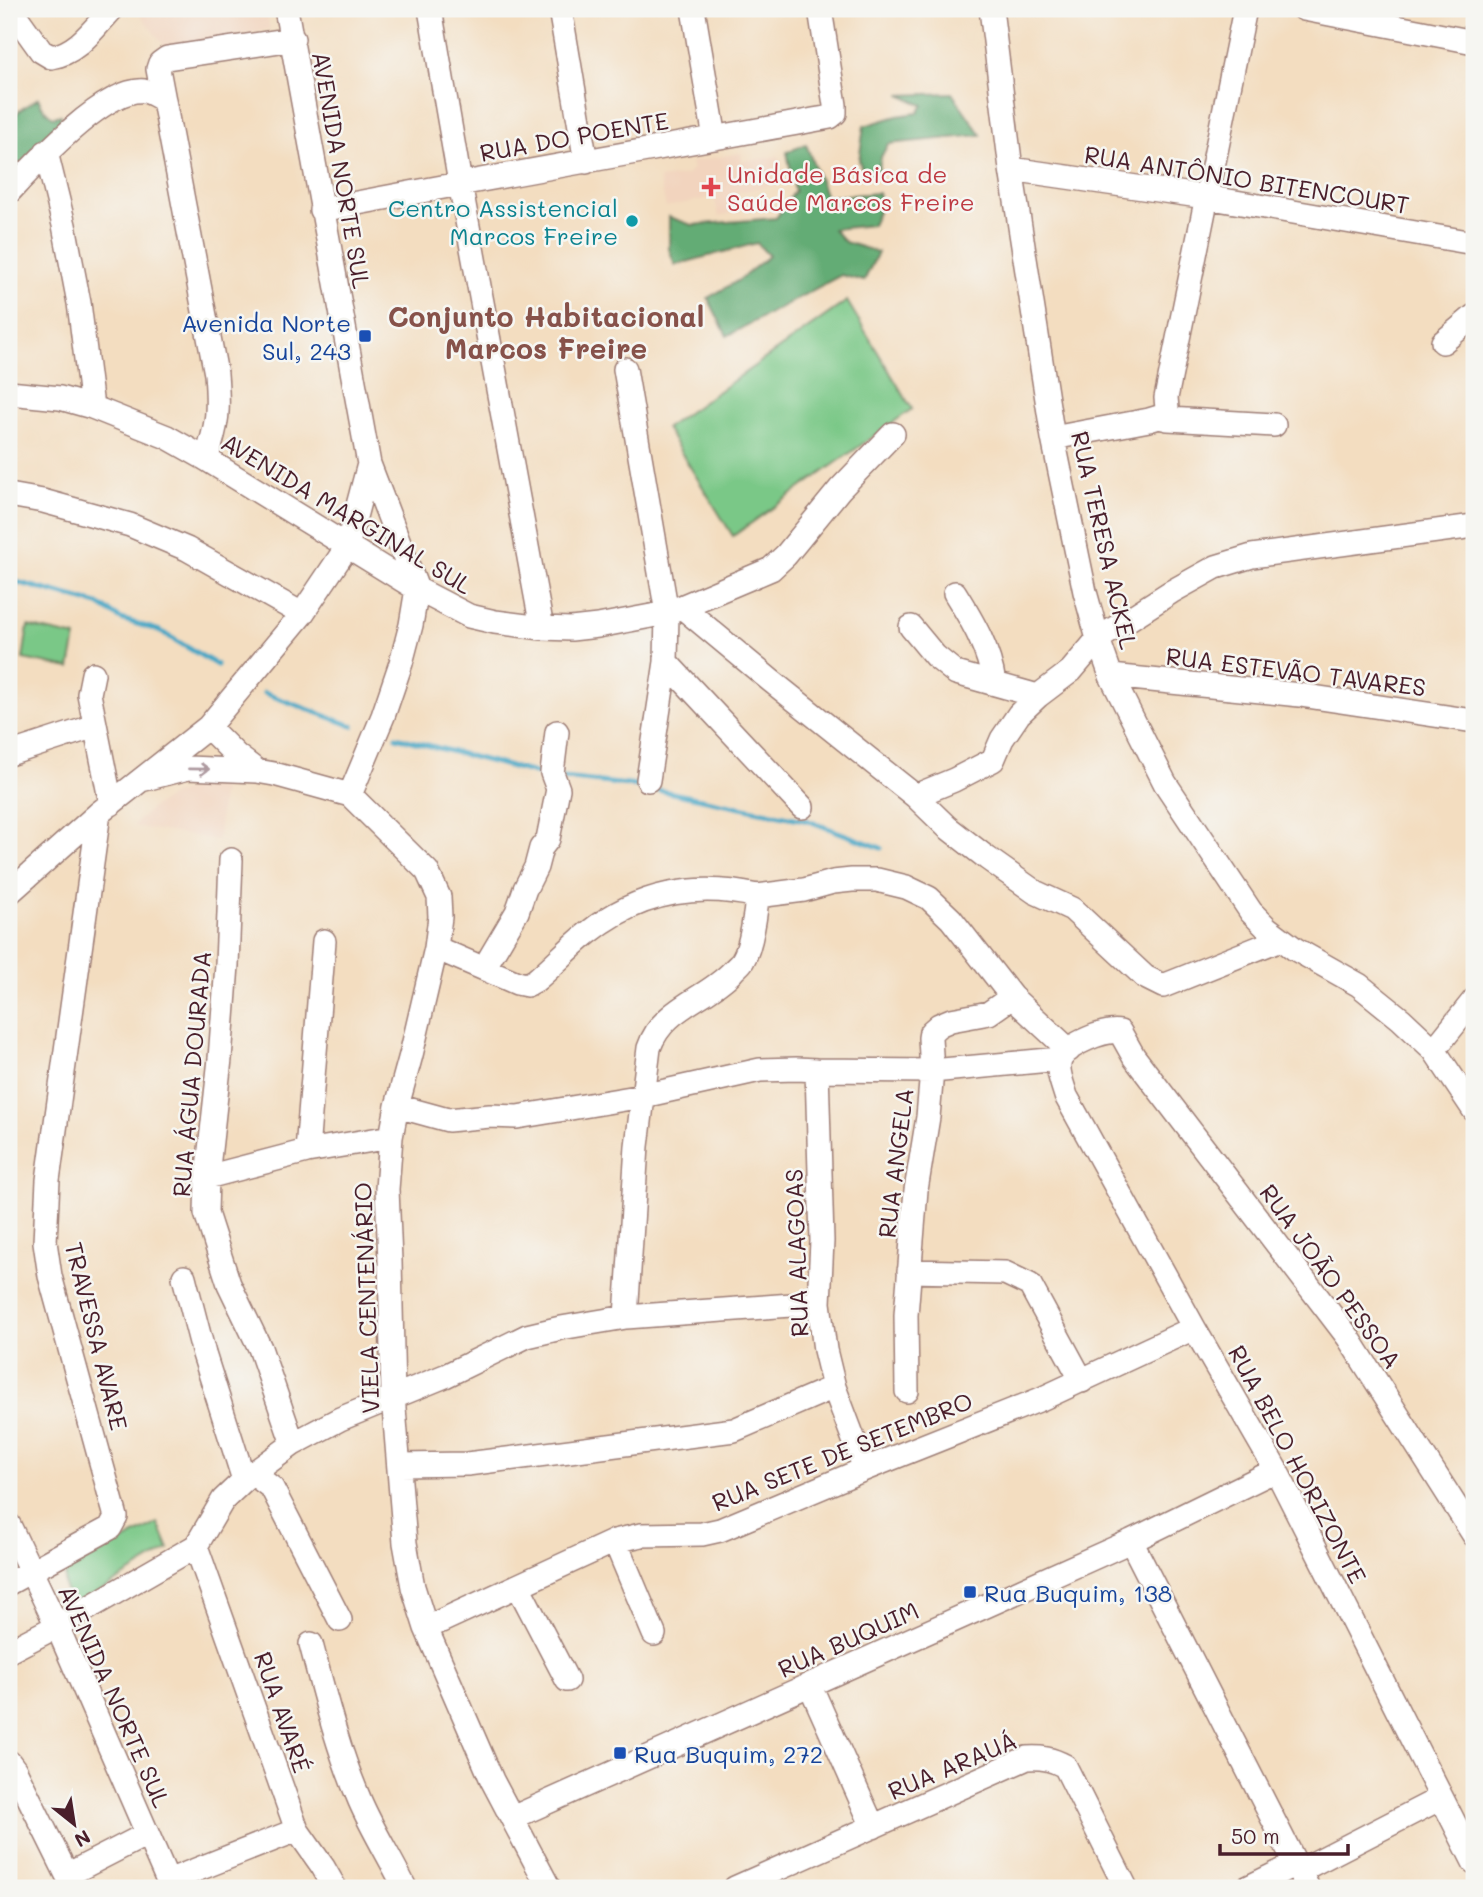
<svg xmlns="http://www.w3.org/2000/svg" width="1483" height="1897" viewBox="0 0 1483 1897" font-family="Mali,sans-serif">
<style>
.built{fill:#f2d4be}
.green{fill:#7ac887;stroke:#627459;stroke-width:2}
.forest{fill:#63ac74;stroke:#566650;stroke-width:2}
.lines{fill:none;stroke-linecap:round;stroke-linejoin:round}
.stream{stroke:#44a6c4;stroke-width:5}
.minor-casing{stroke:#9e7e76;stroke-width:26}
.minor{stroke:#fff;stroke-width:23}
.oneway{stroke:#ae9aa0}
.health-dot{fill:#e0444e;stroke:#f6f6f2;stroke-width:2.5}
.culture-dot{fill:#0f9aa8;stroke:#f6f6f2;stroke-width:2.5}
.transit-dot{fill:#1a4fb4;stroke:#f6f6f2;stroke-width:2.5}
.labels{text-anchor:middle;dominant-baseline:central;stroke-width:5;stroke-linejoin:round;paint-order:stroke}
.street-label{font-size:24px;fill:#4a1f2b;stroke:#f6f6f2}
.health-label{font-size:24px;fill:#be3a42;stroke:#f6f6f2;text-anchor:start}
.culture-label{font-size:24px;fill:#0d838f;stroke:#f6f6f2;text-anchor:end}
.transit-label{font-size:24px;fill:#164399;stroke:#f6f6f2;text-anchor:start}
.quarter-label{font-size:28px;font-weight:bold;fill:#87524a;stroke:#f6f6f2}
</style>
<rect width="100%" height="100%" fill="#f6f6f2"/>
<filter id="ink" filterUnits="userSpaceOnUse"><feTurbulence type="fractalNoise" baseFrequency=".0143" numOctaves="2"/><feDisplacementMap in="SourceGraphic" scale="14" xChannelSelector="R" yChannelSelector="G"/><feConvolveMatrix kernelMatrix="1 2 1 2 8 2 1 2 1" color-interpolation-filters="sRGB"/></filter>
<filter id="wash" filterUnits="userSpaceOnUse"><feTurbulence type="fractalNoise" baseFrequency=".00686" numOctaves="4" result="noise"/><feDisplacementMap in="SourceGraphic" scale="28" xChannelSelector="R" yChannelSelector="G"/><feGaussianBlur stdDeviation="1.57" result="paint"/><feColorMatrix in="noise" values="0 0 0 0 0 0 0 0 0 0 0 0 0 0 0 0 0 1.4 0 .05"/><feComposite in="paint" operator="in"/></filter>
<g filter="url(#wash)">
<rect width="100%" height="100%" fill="#f3ddc0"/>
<path class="built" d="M142,9H266L270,29L170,53L138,12Z
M741,153L742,161L779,156L784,183L737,192L742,211L719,216L714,197L666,207L659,179L687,175L693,169L691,162Z
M208,783H223L218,840L133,826L153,807L173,795Z"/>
<path class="green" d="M847,301L912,409L733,536L666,428Z
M28,626L76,637L70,668L23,659Z
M158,1523L169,1549L77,1605C65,1592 61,1586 67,1570Z"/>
<path class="forest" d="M952,93L981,135L888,144L881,157L877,178L864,174L859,161L864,126L897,116L918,113L923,105L900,95Z
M38,98C42,107 45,112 53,117L61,115V127L9,182V134C12,129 11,123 14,117C18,109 31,104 38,98Z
M806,144L826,197L878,193L881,206L872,225L833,229L845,242L878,252L864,281L841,275L727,336L708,298L739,280L769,256L757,243L675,265L669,249V217L692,225L776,218L795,191L787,152Z"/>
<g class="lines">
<path class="stream" d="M9,580L98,604L121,619L160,631L217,665
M264,693L353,726
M396,737L546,776
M563,778L638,786L809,821L881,848"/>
</g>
</g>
<g filter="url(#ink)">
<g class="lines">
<defs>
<path id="minor" d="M11,9L41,51L51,57C78,53 94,28 112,9
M430,9L460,183L542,628
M560,9L586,162
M693,9L715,138
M991,9L1011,169L1053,438L1085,592L1098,639L1111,676L1165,783L1251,912L1267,928L1295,949L1359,985L1401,1019L1434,1050L1474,1110
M1304,9L1474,42
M46,152L64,225L79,303L92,407
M1011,169L1206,197L1474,243
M9,192C34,165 105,87 144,91C150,92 158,97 164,100
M321,210C491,177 661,148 830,117L835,113V105L820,9
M1443,342L1474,316
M625,369L667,613L666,662L648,780
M9,393L60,398L92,407L167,437L206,459L417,589L469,616L495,622L542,628L571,629L598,626L667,613L771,569L786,555L840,489L893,434
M1168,419L1274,425
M1053,438L1149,420L1159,417L1168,419L1166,398L1245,9
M206,459C218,424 219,410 216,374L158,69L160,63L167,58L293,39
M9,495L43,501L130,525L187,549L302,614
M955,593C973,622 989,649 994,683
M682,607L770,680L915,796L947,827L987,858L1035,892L1072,909L1145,977L1163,986L1281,939
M911,627L935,656L956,673L1038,696
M666,662L802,807
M93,674L89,694L111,804
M1111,676L1300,695L1474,721
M208,727L236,755L257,771
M9,754L95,726
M141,780L188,768L257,771L274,774L350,795L427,871L439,897L440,917L436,948L411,1055L397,1106L391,1137L387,1189L390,1261L393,1396L405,1543L413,1587L426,1628L492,1780L549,1888
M350,795L383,716L401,663L411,625L417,589L369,464
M915,796L954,780L993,760L1002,739L1019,714L1038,696L1071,671L1098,639L1171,592L1216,567L1252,556L1474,526
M231,860L227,965L220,1059L207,1177L206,1213L229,1284L260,1348L293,1444
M9,893L99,813L208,727L302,614L347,547L369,464L286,9
M436,948L517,983L527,985L536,980C554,965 570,947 588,933C638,893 696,882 757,896
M484,968L517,912L525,889L536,867L541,848L548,839L558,789L552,773L557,732
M1434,1050L1474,1000
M817,1070L822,1241L819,1303L825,1350L834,1387L865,1469
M397,1106L448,1120L490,1116L517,1117L643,1096L760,1070L797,1069L817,1070L932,1071L1060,1059
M307,1151L324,941
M207,1177L307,1151L391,1137
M909,1271L1005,1273L1030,1285L1082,1381
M184,1277L204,1354L244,1480
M626,1317L637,1146L649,1048C662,1008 705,1000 732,972C735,968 741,964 743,960C751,947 756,912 757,896L804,890L833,882L852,880H877L906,887L929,898L951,919L1012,997L1069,1050
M907,1391L906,1315L916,1190L928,1117L932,1071L930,1038L931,1032L939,1025L951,1020L989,1013L1012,997
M400,1465L467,1464L734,1430L834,1387
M252,1473L272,1488L340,1620
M9,1525L57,1626L171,1888
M1474,1535L1348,1337L1134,1057L1120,1032C1105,1029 1069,1044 1061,1058C1055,1068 1063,1085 1066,1096L1194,1328L1276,1470L1474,1862
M615,1541L654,1634
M1131,1541L1308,1888
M196,1546L297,1830L323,1867L335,1888
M9,1583L110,1528L116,1517L50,1276L45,1242L48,1180L99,813
M518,1586L567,1680
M426,1628L615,1541L641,1535L702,1534L720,1530L865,1469L1041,1399L1194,1328
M311,1644C325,1697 338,1750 360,1801C373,1831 391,1859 405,1888
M9,1651L57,1626L196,1546L223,1500L244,1480L293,1444L340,1419L445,1376L527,1336L561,1328L626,1317L819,1303
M810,1685L873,1827
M9,1762L15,1770L67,1875L147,1834
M512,1818L1131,1541L1276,1470
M1299,1871L1441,1798
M168,1881L297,1830
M735,1888L1027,1758C1042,1757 1052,1759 1065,1766L1126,1888
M1247,1888L1296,1864"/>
</defs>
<use href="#minor" class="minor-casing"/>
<use href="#minor" class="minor"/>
</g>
<defs><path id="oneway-shaft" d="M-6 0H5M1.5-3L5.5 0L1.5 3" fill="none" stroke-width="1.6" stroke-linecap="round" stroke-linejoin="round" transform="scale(1.75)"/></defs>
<use class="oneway" href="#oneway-shaft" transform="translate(199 769) rotate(1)"/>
</g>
<path class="health-dot" d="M707.5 176.5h7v7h7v7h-7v7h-7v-7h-7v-7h7z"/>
<circle class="culture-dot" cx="632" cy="221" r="7"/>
<g class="transit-dot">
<rect x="358" y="329" width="14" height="14" rx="3.5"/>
<rect x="963" y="1585" width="14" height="14" rx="3.5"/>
<rect x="613" y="1746" width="14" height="14" rx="3.5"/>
</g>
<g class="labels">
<g class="street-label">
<text transform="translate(574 136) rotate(-10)">RUA DO POENTE</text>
<text transform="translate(342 170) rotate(80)">AVENIDA NORTE SUL</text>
<text transform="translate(1247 179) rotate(9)">RUA ANTÔNIO BITENCOURT</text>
<text transform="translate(347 513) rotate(31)">AVENIDA MARGINAL SUL</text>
<text transform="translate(1105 540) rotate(77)">RUA TERESA ACKEL</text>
<text transform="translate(1296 671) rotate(7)">RUA ESTEVÃO TAVARES</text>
<text transform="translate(191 1074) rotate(-85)">RUA ÁGUA DOURADA</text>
<text transform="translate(895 1163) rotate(-83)">RUA ANGELA</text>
<text transform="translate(796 1253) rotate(-92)">RUA ALAGOAS</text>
<text transform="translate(1331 1276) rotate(54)">RUA JOÃO PESSOA</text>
<text transform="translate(366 1298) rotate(-92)">VIELA CENTENÁRIO</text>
<text transform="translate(97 1336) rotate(76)">TRAVESSA AVARE</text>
<text transform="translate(842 1451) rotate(-22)">RUA SETE DE SETEMBRO</text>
<text transform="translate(1298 1464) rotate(62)">RUA BELO HORIZONTE</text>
<text transform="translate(848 1639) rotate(-24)">RUA BUQUIM</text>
<text transform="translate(115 1696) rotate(66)">AVENIDA NORTE SUL</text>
<text transform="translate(283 1712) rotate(71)">RUA AVARÉ</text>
<text transform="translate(952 1765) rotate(-23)">RUA ARAUÁ</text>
</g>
<g class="health-label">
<text x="727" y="173">Unidade Básica de<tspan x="727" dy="28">Saúde Marcos Freire</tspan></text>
</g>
<g class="culture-label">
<text x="618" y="207">Centro Assistencial<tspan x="618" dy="28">Marcos Freire</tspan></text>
</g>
<g class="transit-label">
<text x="351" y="322" text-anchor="end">Avenida Norte<tspan x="351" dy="28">Sul, 243</tspan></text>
<text x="984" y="1592">Rua Buquim, 138</text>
<text x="634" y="1753">Rua Buquim, 272</text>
</g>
<g class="quarter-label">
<text x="546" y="316">Conjunto Habitacional<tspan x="546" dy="32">Marcos Freire</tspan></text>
</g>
</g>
<rect width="1483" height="1897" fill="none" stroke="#f6f6f2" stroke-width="35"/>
<g transform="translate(74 1824) rotate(150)" stroke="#f6f6f2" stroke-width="5" paint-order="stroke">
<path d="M0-5L12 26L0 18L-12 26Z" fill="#4a1f2b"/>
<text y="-10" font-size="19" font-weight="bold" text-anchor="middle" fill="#4a1f2b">N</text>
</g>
<path d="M1220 1844v10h128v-10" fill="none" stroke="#4a1f2b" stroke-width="3.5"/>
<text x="1231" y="1844" font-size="21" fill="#4a1f2b" stroke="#f6f6f2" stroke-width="5" paint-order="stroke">50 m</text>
</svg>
